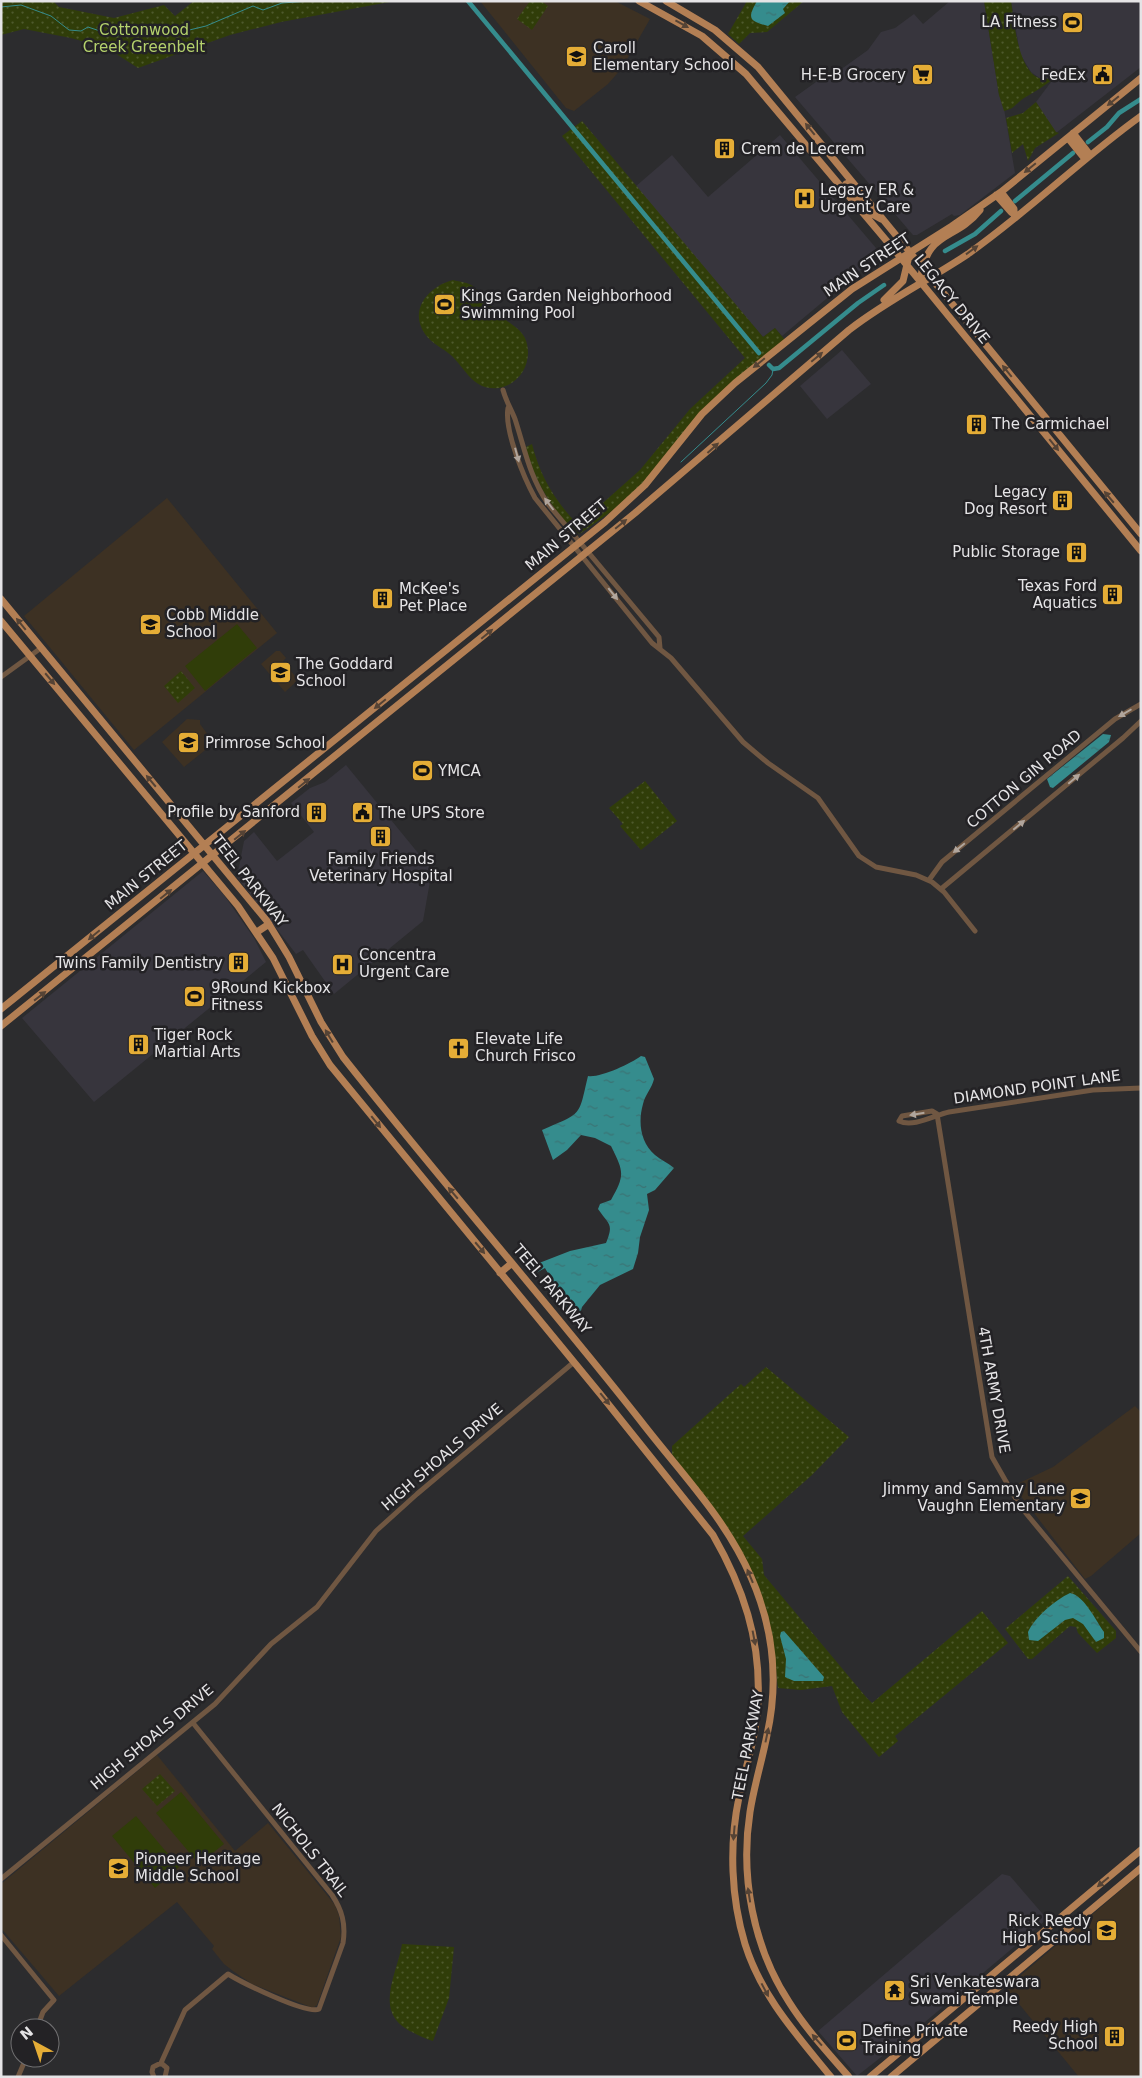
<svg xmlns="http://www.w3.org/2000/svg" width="1142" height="2078" viewBox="0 0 1142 2078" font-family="'DejaVu Sans',sans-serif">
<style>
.built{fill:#37353d}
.education{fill:#3d3123}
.grass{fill:url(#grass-dots)}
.pitch{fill:#303d09}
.water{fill:url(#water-ripples)}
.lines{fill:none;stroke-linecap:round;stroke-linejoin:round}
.stream{stroke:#358c8d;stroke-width:1}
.canal{stroke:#358c8d;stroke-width:4.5}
.minor{stroke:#705742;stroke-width:5}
.major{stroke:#b37f54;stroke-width:7}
.oneway{fill:#554335}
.oneway2{fill:#b0a59c}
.labels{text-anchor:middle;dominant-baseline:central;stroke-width:5;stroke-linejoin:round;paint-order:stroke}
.poi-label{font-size:15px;fill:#e5e4e6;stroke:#232225;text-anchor:start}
.park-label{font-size:15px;fill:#b4d16c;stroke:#232225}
.street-label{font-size:15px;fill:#e5e4e6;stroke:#232225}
</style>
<defs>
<pattern id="grass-dots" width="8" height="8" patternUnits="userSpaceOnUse" patternTransform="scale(1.25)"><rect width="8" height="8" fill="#303d09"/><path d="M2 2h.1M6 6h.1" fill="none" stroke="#4e592d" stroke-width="1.8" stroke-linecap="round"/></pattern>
<pattern id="water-ripples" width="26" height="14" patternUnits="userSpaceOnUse" patternTransform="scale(1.25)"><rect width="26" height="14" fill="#358c8d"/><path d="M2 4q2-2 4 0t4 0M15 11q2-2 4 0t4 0" fill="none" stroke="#3b7374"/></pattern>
</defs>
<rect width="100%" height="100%" fill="#2c2c2e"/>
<path class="built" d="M950,1H984L999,95L1003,103L1015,173L960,215L954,216L952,214L917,235H913L795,97L823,77L840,70L868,50L881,32L895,28L914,14L923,24Z
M1011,1H1141V67L1056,133L1036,102L1054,78L1041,79L1031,72L1020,54Z
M780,135L876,248L869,263L782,336L775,328L763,337L635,187L672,155L708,197Z
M842,350L871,384L827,419L800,386Z
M346,765L432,870L423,921L334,994L303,950L296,954L237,877L244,841L254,832L277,861L314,832L291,803L310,788L325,782Z
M203,871L224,895L254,938L266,962L94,1102L22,1018Z
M1002,1874L1010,1876L1047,1919L912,2033L857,2076L818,2031Z"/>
<path class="education" d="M480,1H615L650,19L622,68L608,84L574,111L566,108Z
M167,498L277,633L134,750L24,616Z
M276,651H280L286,658L283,661L298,680L285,692L261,664Z
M187,719L200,720V724L214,743L184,767L162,742Z
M1135,1406L1141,1412V1533L1091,1576L1085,1579L1013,1486L1053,1467Z
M157,1755L235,1851L268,1823L335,1905L339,1916L341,1937L317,2005L313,2008L252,1984L233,1971L224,1964L212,1949L214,1946L177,1902L59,1996L1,1928V1884Z
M1141,1873V2077H1079L1006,1988Z"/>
<path class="grass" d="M1,1H53L59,7L114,18L164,5L175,16L194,1H395L281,22L230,35L138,68L107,48L71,38L24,29L1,35Z
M530,1H541L548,6L532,30L517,19Z
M747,1H804L767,32L750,33L739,44L728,34Z
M984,1H1011C1014,20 1018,76 1043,79C1046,79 1051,78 1055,78C1045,85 1035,92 1024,98C1016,103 1015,109 1004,111L999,95Z
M1036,102L1056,132L1059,133L1035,148L1028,161L1023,144L1012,153L1006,118L1023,113Z
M582,121L763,337L775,328L785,340L745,372L640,486L612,511L581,533L575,534C551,505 535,484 526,447L532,444C540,476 555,501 578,525L640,470L690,409L745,358L562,136Z
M453,280C460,282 468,282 474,287C484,295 490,307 500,315C508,323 519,327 525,338C534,359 522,384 499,388C474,391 467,371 452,356C443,348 432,344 425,334C408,310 429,286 453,280Z
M181,671L195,688L178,703L164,686Z
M645,781L677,821L641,850L620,826L623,824L609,808Z
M766,1367L849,1437L812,1475L743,1536L762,1559L764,1575L866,1697L872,1703L982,1611L1008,1643L895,1736L898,1741L879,1757L842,1712L832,1686L801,1690L778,1688C775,1661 773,1625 763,1601C742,1544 708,1501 672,1454V1446L741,1384L744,1387Z
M1068,1576L1116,1631V1638L1097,1653L1078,1633L1076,1627L1070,1626L1032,1659H1028L1005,1629Z
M160,1774L175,1791L157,1806L142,1789Z
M402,1944L454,1947L449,1998L433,2041C426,2039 418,2035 412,2032C372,2013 397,1975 402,1944Z"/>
<path class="pitch" d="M237,624L257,648L205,691L185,666Z
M181,1792L224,1844L199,1864L156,1813Z
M136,1816L179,1867L155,1888L112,1836Z"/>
<path class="water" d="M757,1H790L783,9L785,13L768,26C749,21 747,19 757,1Z
M1103,734L1111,735L1109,742L1053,788L1050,787L1047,779Z
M641,1056L645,1057L654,1079C652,1088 645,1095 643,1104C638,1122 640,1142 655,1155C661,1160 668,1163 674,1168L655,1190L647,1194L649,1210L640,1237L638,1253L633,1269L600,1285L582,1307L580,1314L574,1317L570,1316C566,1301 553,1282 545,1268L534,1274V1265L570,1251L606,1243C614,1223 609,1225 598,1209L600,1204L611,1200C625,1175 624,1172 611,1146L595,1138L581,1135L567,1150L553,1160L542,1130C583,1112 578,1118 588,1076C600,1078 630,1064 641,1056Z
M1070,1593C1084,1595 1096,1621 1104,1632V1638L1096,1642L1083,1624L1073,1618L1065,1620L1038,1641L1029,1640L1028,1632C1035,1617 1055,1600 1070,1593Z
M784,1631L824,1677L823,1681H794L785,1677L786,1659L780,1636L781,1632Z"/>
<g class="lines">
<path class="stream" d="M324,1H338
M1,7L21,5L51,16L69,30L81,31L88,27L115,36L167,30L181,32L206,26L253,6L263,10L282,3L310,1
M681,462L766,383L772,375L773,369"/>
<path class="canal" d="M468,1L759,353
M1088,142L1107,127L1119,113L1141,99
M1015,201L1073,153
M945,251L975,234L1001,211
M769,365L773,369L779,368L858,303L884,285"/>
<path class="minor" d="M503,390C506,401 511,409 515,419C525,450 529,475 548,504L659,637L660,648
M508,408C504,430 524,478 535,498L652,643L671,658L743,742L768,763L818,798L859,856L876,867L916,875L932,882L944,892L975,931
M1,677L41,648
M929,880L942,862L1115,719L1141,704
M941,889L1123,738L1141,721
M937,1114L992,1457L1020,1506L1141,1652
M899,1121C913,1128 935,1115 949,1112L1093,1090L1141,1088
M899,1121L902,1116L932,1111L937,1114
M1,1879L215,1704L271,1644L317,1607L376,1531L417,1494L574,1362
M1,1935L54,2000L43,2012L37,2028
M161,2063L185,2010L228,1974C241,1982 307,2015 319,2009L343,1943C346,1924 342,1910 332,1895L193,1723
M18,2077L26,2058
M154,2077L152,2072L153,2067L161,2063L167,2068L165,2077"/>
<path class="major" d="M639,1L702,36L746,74L901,258L1141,551
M666,1L715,30L758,67L1141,534
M1073,133L1090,155
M1068,138L1085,159
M846,184L872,214L881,219
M1001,192L1014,209V213
M996,195L1011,212L1017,216
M920,283C926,228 954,243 980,210
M884,300L903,281L910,252
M1,599L267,921L289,957L321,1022L343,1057C440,1180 543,1297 640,1420C679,1471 725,1517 751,1577C773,1627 779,1681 767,1735C762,1761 754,1786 750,1812C740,1876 753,1947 789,2002C806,2029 828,2053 849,2077
M1,621L238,906L273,958L312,1036L330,1065L601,1395L713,1535C743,1587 761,1640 758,1701C757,1734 746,1766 739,1797C729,1845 731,1898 745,1944C761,1996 797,2035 831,2077
M257,932L269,924
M1,1009L605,522L645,485L702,414L735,383L852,289L952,226L1001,192L1141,78
M1,1026L635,513L849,330C886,301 929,280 968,254C1028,212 1081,159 1141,116
M500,1273L512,1263
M870,2077L1141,1850
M891,2077L1141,1868"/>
</g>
<defs><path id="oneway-solid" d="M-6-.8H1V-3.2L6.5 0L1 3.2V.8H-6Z" transform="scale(1.25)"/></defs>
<g class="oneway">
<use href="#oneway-solid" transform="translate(682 24) rotate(29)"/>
<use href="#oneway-solid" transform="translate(1113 101) rotate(141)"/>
<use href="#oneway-solid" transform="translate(810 129) rotate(-129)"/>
<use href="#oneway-solid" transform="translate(1030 168) rotate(141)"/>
<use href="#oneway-solid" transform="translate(972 250) rotate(-36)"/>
<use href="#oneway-solid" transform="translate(817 357) rotate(-40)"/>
<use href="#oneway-solid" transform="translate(759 363) rotate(141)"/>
<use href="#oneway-solid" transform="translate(1007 371) rotate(-129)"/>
<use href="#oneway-solid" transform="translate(1054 445) rotate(51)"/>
<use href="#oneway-solid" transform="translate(713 448) rotate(-42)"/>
<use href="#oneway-solid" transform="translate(1109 497) rotate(-130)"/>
<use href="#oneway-solid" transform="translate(621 524) rotate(-39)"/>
<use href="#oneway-solid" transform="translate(21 624) rotate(-129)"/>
<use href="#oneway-solid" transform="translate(487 634) rotate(-40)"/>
<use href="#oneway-solid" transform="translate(50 679) rotate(50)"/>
<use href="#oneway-solid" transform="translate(380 704) rotate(141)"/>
<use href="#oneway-solid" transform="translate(151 781) rotate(-130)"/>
<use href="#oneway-solid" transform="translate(304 783) rotate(-39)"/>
<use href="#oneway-solid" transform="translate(240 835) rotate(-39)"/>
<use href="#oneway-solid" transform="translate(166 894) rotate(-39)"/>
<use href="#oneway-solid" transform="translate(94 935) rotate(140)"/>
<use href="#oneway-solid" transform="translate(40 996) rotate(-38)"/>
<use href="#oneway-solid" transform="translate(329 1036) rotate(-121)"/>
<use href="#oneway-solid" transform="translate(376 1122) rotate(51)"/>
<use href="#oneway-solid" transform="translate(453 1193) rotate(-130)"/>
<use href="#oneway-solid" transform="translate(480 1248) rotate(50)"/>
<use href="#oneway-solid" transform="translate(605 1399) rotate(51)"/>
<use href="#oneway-solid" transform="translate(750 1576) rotate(-113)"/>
<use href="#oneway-solid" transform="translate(754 1638) rotate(79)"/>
<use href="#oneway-solid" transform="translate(767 1735) rotate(-78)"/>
<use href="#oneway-solid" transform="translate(734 1833) rotate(95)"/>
<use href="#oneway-solid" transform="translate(1103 1882) rotate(140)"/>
<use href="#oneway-solid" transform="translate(749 1895) rotate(-99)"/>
<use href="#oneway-solid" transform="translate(765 1990) rotate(62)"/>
<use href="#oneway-solid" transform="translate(817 2040) rotate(-131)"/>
</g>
<g class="oneway2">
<use href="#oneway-solid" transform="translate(517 455) rotate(75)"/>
<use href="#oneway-solid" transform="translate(549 504) rotate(-127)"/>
<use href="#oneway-solid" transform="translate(613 594) rotate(51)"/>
<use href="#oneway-solid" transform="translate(1125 713) rotate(150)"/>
<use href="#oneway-solid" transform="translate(1074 779) rotate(-40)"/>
<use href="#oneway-solid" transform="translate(1019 825) rotate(-40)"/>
<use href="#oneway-solid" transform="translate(959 848) rotate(141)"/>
<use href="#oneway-solid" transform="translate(917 1114) rotate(171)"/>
</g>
<defs>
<symbol id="stadium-square" viewBox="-11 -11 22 22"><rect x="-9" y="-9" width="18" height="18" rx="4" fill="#e5ad36" stroke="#232225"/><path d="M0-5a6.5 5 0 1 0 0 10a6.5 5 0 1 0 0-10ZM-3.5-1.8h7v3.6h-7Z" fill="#111"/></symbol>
<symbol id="school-square" viewBox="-11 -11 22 22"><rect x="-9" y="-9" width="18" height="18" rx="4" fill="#e5ad36" stroke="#232225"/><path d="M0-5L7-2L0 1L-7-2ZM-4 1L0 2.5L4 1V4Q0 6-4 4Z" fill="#111"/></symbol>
<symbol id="supermarket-square" viewBox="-11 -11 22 22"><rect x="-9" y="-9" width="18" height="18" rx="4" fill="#e5ad36" stroke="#232225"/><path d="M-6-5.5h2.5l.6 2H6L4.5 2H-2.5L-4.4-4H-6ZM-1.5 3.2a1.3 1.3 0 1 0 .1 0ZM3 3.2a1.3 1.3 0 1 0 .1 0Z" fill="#111"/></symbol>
<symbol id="civic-square" viewBox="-11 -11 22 22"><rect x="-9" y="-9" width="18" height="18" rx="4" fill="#e5ad36" stroke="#232225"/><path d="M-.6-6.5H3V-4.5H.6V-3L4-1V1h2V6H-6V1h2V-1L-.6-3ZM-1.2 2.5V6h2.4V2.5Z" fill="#111"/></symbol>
<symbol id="building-square" viewBox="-11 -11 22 22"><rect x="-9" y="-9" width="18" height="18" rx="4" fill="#e5ad36" stroke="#232225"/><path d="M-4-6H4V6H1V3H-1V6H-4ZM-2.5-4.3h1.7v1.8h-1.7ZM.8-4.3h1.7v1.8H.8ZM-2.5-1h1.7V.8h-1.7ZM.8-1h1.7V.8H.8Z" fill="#111"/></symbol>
<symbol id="hospital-square" viewBox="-11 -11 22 22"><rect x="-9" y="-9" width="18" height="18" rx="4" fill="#e5ad36" stroke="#232225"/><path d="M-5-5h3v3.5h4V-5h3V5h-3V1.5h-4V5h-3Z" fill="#111"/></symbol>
<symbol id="church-square" viewBox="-11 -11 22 22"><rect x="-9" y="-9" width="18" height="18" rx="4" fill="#e5ad36" stroke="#232225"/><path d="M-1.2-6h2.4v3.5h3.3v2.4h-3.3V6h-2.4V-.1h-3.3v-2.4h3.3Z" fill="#111"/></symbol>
<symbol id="temple-square" viewBox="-11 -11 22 22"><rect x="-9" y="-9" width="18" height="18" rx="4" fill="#e5ad36" stroke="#232225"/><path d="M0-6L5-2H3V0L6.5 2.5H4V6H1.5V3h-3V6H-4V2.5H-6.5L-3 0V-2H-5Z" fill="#111"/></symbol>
</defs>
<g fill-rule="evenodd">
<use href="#stadium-square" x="1060" y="10" width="25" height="25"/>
<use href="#school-square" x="564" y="44" width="25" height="25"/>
<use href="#supermarket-square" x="910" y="62" width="25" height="25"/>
<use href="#civic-square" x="1090" y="62" width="25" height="25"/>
<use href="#building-square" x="712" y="136" width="25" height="25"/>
<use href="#hospital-square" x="792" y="186" width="25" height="25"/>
<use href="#stadium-square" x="432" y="292" width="25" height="25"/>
<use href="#building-square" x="964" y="412" width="25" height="25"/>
<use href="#building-square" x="1050" y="488" width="25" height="25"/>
<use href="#building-square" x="1064" y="540" width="25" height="25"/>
<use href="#building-square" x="1100" y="582" width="25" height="25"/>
<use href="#building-square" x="370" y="586" width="25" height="25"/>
<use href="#school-square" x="138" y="612" width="25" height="25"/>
<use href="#school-square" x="268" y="660" width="25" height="25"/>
<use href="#school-square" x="176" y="730" width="25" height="25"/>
<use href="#stadium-square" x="410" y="758" width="25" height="25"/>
<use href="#building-square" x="304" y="800" width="25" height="25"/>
<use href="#civic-square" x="350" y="800" width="25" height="25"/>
<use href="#building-square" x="368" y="824" width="25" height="25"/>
<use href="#building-square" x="226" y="950" width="25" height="25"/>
<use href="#hospital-square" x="330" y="952" width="25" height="25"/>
<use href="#stadium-square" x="182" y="984" width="25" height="25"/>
<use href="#building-square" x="126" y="1032" width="25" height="25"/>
<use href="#church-square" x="446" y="1036" width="25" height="25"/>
<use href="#school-square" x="1068" y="1486" width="25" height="25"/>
<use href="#school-square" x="106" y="1856" width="25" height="25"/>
<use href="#school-square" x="1094" y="1918" width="25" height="25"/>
<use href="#temple-square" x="882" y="1978" width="25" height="25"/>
<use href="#building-square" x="1102" y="2024" width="25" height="25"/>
<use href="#stadium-square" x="834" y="2028" width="25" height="25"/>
</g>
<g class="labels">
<g class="poi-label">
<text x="1057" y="22" text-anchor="end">LA Fitness</text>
<text x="593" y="48">Caroll<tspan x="593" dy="17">Elementary School</tspan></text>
<text x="906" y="75" text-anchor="end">H-E-B Grocery</text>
<text x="1086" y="75" text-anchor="end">FedEx</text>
<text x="741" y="149">Crem de Lecrem</text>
<text x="820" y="190">Legacy ER &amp;<tspan x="820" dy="17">Urgent Care</tspan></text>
<text x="461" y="296">Kings Garden Neighborhood<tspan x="461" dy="17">Swimming Pool</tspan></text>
<text x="992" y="424">The Carmichael</text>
<text x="1047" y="492" text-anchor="end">Legacy<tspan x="1047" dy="17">Dog Resort</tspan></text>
<text x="1060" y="552" text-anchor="end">Public Storage</text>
<text x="1097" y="586" text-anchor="end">Texas Ford<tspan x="1097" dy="17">Aquatics</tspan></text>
<text x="399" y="589">McKee's<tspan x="399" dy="17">Pet Place</tspan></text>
<text x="166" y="615">Cobb Middle<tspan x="166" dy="17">School</tspan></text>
<text x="296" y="664">The Goddard<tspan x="296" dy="17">School</tspan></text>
<text x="205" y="743">Primrose School</text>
<text x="438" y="771">YMCA</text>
<text x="300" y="812" text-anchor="end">Profile by Sanford</text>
<text x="378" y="813">The UPS Store</text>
<text x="381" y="859" text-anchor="middle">Family Friends<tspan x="381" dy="17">Veterinary Hospital</tspan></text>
<text x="359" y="955">Concentra<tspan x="359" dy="17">Urgent Care</tspan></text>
<text x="223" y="963" text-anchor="end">Twins Family Dentistry</text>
<text x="211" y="988">9Round Kickbox<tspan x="211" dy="17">Fitness</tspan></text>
<text x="154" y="1035">Tiger Rock<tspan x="154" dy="17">Martial Arts</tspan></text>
<text x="475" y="1039">Elevate Life<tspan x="475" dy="17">Church Frisco</tspan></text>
<text x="1065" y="1489" text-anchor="end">Jimmy and Sammy Lane<tspan x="1065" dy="17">Vaughn Elementary</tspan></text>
<text x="135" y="1859">Pioneer Heritage<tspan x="135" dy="17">Middle School</tspan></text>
<text x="1091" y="1921" text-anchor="end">Rick Reedy<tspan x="1091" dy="17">High School</tspan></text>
<text x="910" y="1982">Sri Venkateswara<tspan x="910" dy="17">Swami Temple</tspan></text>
<text x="1098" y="2027" text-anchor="end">Reedy High<tspan x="1098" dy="17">School</tspan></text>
<text x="862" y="2031">Define Private<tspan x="862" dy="17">Training</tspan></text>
</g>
<g class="park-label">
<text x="144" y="30">Cottonwood<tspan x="144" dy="17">Creek Greenbelt</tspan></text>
</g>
<g class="street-label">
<text transform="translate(867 265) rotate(-34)">MAIN STREET</text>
<text transform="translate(952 299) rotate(51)">LEGACY DRIVE</text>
<text transform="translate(566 535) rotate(-40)">MAIN STREET</text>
<text transform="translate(1024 779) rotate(-40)">COTTON GIN ROAD</text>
<text transform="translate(146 875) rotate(-39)">MAIN STREET</text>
<text transform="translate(250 881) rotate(52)">TEEL PARKWAY</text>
<text transform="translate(1037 1087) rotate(-8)">DIAMOND POINT LANE</text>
<text transform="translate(552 1289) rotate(50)">TEEL PARKWAY</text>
<text transform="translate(994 1390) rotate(80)">4TH ARMY DRIVE</text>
<text transform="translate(442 1457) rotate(-41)">HIGH SHOALS DRIVE</text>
<text transform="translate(152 1737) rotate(-40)">HIGH SHOALS DRIVE</text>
<text transform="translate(748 1745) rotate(-79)">TEEL PARKWAY</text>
<text transform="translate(310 1850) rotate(52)">NICHOLS TRAIL</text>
</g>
</g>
<rect width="1142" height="2078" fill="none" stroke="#e5e4e6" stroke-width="5"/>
<g transform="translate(35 2043) rotate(320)"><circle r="24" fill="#232225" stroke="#717072"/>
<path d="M0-4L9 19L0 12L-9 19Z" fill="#e5ad36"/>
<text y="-8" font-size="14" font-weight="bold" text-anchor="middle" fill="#e5e4e6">N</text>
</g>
</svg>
